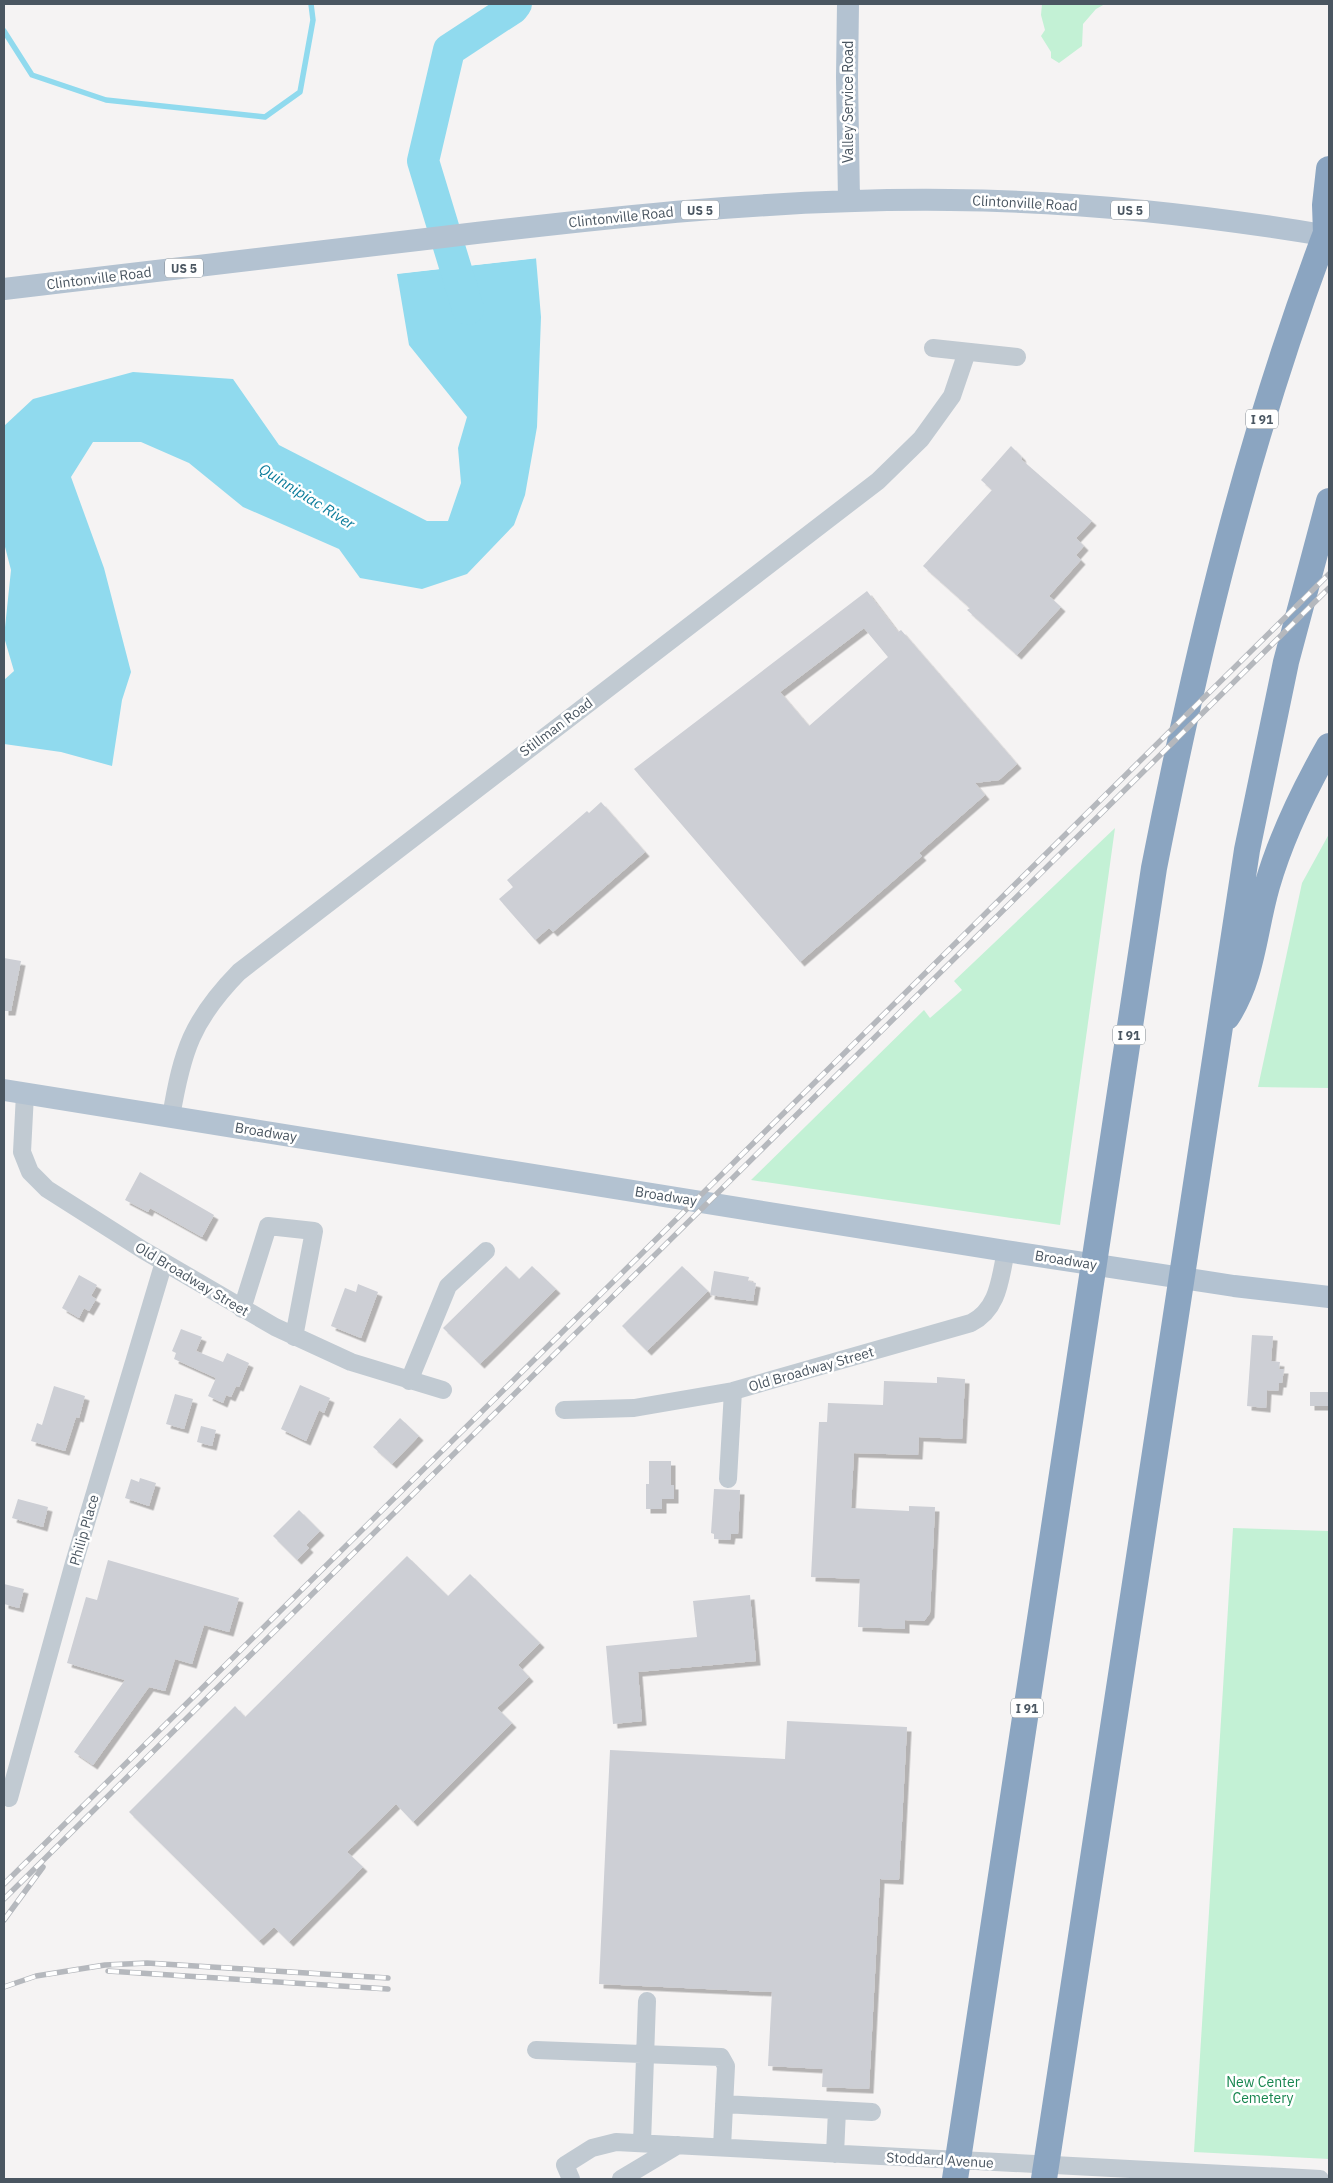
<svg xmlns="http://www.w3.org/2000/svg" width="1333" height="2183" viewBox="0 0 1333 2183" font-family="'IBM Plex Sans',sans-serif">
<style>
.green{fill:#c3f1d5}
.water{fill:#90daee}
.pier{fill:#f5f3f3}
.lines{fill:none;stroke-linecap:round;stroke-linejoin:round}
.stream{stroke:#90daee;stroke-width:5.5}
.river{stroke:#90daee;stroke-width:32}
.building{fill:#cdcfd5;fill-rule:evenodd;filter:url(#shadow)}
.minor{stroke:#c1cad2;stroke-width:18}
.major{stroke:#b3c2d1;stroke-width:22}
.highway{stroke:#8ba5c1;stroke-width:26}
.rail-casing{stroke:#b5b8bd;stroke-width:5.5}
.rail{stroke:#fff;stroke-width:4;stroke-dasharray:11;stroke-linecap:butt}
.labels{text-anchor:middle;dominant-baseline:central;stroke-width:5;stroke-linejoin:round;paint-order:stroke}
.shield{fill:#fff;stroke:#808990;stroke-width:1}
.shield-label{font-size:12px;font-weight:bold;fill:#4a5661}
.street-label{font-size:14px;fill:#4a5661;stroke:#fff}
.park-label{font-size:14px;fill:#17864f;stroke:#fff}
.water-label{font-size:15px;font-style:italic;fill:#0c7c9b;stroke:#fff}
</style>
<defs>
<filter id="shadow"><feDropShadow dx="4.5" dy="4.5" stdDeviation="0" flood-color="#0004"/></filter>
</defs>
<rect width="100%" height="100%" fill="#f5f3f3"/>
<path class="green" d="M1042,4H1105L1096,9L1083,24L1082,46L1059,63L1051,58V52L1041,36L1045,30L1041,15Z
M1115,828L1060,1225L751,1180L924,1010L930,1018L962,990L954,981Z
M1329,834V1088L1258,1087L1302,883Z
M1233,1528L1329,1531V2159L1194,2152Z"/>
<path class="water" d="M536,258L541,317L537,427L525,495L514,525L467,574L422,589L360,578L339,549L243,507L189,463L141,442H93L71,477L104,568L131,672L122,700L112,766L61,752L4,744V680L14,671L4,637L11,570L4,543V426L33,399L133,372L233,379L279,445L427,521H448L461,483L458,448L467,417L409,345L397,274Z"/>
<path class="pier" d="M536,255L539,258L394,274L397,272Z"/>
<g class="lines">
<path class="stream" d="M4,31L32,75L106,100L265,117L300,92L313,20L311,4"/>
<path class="river" d="M468,309L423,161L449,50L513,8L516,4"/>
</g>
<path class="building" d="M1011,446L1021,456L1022,460L1092,521L1076,538L1084,546L1076,555L1081,560L1049,596L1061,607L1017,655L967,610L970,608L923,566L992,490L981,480Z
M867,591L898,632L901,630L1017,764L999,780L975,783L985,795L919,853L922,856L800,962L634,769ZM864,628L888,657L809,726L780,692Z
M601,802L645,852L553,932L549,928L535,940L499,899L513,887L507,880L587,811L589,813Z
M4,958L21,961L11,1011H4Z
M140,1172L214,1215L202,1237L150,1208L148,1212L125,1200Z
M506,1266L519,1279L532,1266L556,1289L480,1364L443,1328Z
M682,1266L708,1291L647,1351L622,1326Z
M714,1271L749,1277L748,1281L756,1283L753,1301L710,1295Z
M79,1275L97,1285L91,1296L96,1299L89,1311L84,1308L79,1318L62,1308Z
M358,1284L378,1292L361,1338L331,1326L345,1288L356,1292Z
M181,1329L202,1337L196,1351L223,1362L227,1353L249,1363L239,1387L236,1386L231,1397L226,1395L223,1403L208,1396L216,1378L174,1359L176,1353L172,1351Z
M1252,1335L1273,1336L1271,1361L1280,1362L1279,1369H1284L1282,1383H1279L1278,1391L1267,1390L1266,1408L1247,1406Z
M937,1377L965,1379L962,1439L919,1437L918,1455L854,1453L851,1508L909,1511V1506L935,1507L930,1613L924,1621L905,1620V1629L858,1627L860,1579L811,1577L819,1422H827L828,1403L883,1405L884,1381L937,1383Z
M300,1385L330,1398L324,1413L319,1410L306,1441L281,1429Z
M54,1386L85,1396L79,1418L76,1417L65,1451L31,1441L37,1423L42,1425Z
M1310,1392H1329V1406H1310Z
M175,1394L193,1399L184,1429L166,1424Z
M400,1418L419,1436L392,1464L373,1447Z
M201,1426L216,1430L212,1446L197,1442Z
M649,1461H671V1485H674V1499H662V1509H646V1484H649Z
M140,1478L156,1483L149,1506L125,1498L131,1479L139,1482Z
M714,1489L740,1490L738,1534H731L730,1540L714,1539V1534L711,1533Z
M18,1499L48,1507L43,1527L12,1518Z
M299,1510L320,1531L306,1545L309,1548L297,1560L273,1536Z
M407,1556L448,1596L470,1574L540,1643L518,1665L529,1677L497,1708L512,1723L413,1822L396,1804L347,1852L363,1867L289,1942L274,1927L259,1941L129,1812L235,1706L245,1717Z
M108,1560L239,1598L229,1632L204,1625L192,1664L175,1659L165,1691L149,1687L93,1765L74,1752L125,1680L67,1663L86,1597L97,1600Z
M4,1584L24,1589L19,1608L4,1604Z
M750,1595L756,1661L638,1672L642,1721L613,1724L606,1646L697,1637L693,1601Z
M787,1721L907,1727L899,1880L880,1879L869,2089L822,2087L823,2069L768,2066L772,1992L599,1984L610,1750L785,1759Z"/>
<g class="lines">
<path class="minor" d="M933,348L1017,357
M25,1094L22,1152L30,1172L47,1189L143,1250L275,1327L351,1362L443,1390
M171,1117C182,1051 192,1020 239,972L878,481L921,439L952,396L967,352
M242,1309L268,1226L314,1231L294,1337
M409,1381L448,1286L486,1251
M564,1410L634,1408L733,1391L971,1323C999,1309 1000,1278 1006,1251
M728,1479L733,1391
M9,1798L74,1563L164,1262
M536,2050L721,2057L726,2066L722,2147
M724,2104L872,2112
M642,2143L647,2001
M835,2154L837,2110
M571,2179L565,2165L592,2148L616,2142L1320,2179
M621,2179L678,2145"/>
<path class="major" d="M848,4L847,77L849,201
M4,289C150,272 296,255 443,237C611,217 780,198 950,200C1077,201 1204,215 1329,236
M4,1090L1006,1251L1234,1286L1329,1297"/>
<path class="highway" d="M1326,233L1325,205L1329,169
M1227,1017C1253,977 1254,931 1267,886C1281,837 1304,790 1329,746
M955,2179L1154,868C1197,649 1249,434 1329,225
M1044,2179L1247,850L1286,662L1329,501"/>
<defs>
<path id="rail" d="M4,1884L1329,574
M4,1899L1329,588
M4,1920L43,1867
M108,1971L388,1989
M4,1987L36,1976L105,1965L147,1963L388,1978"/>
</defs>
<use href="#rail" class="rail-casing"/>
<use href="#rail" class="rail"/>
</g>
<g class="labels">
<g class="shield">
<rect x="681" y="200.5" width="38" height="19" rx="4"/>
<rect x="1111" y="200.5" width="38" height="19" rx="4"/>
<rect x="165" y="258.5" width="38" height="19" rx="4"/>
<rect x="1246" y="409.5" width="32" height="19" rx="4"/>
<rect x="1113" y="1025.5" width="32" height="19" rx="4"/>
<rect x="1011" y="1698.5" width="32" height="19" rx="4"/>
</g>
<g class="shield-label">
<text x="700" y="210">US 5</text>
<text x="1130" y="210">US 5</text>
<text x="184" y="268">US 5</text>
<text x="1262" y="419">I 91</text>
<text x="1129" y="1035">I 91</text>
<text x="1027" y="1708">I 91</text>
</g>
<g class="street-label">
<text transform="translate(848 102) rotate(-90)">Valley Service Road</text>
<text transform="translate(1025 203) rotate(3)">Clintonville Road</text>
<text transform="translate(621 217) rotate(-6)">Clintonville Road</text>
<text transform="translate(99 278) rotate(-7)">Clintonville Road</text>
<text transform="translate(556 727) rotate(-37)">Stillman Road</text>
<text transform="translate(266 1132) rotate(9)">Broadway</text>
<text transform="translate(666 1196) rotate(9)">Broadway</text>
<text transform="translate(1066 1260) rotate(9)">Broadway</text>
<text transform="translate(192 1279) rotate(31)">Old Broadway Street</text>
<text transform="translate(811 1369) rotate(-16)">Old Broadway Street</text>
<text transform="translate(84 1530) rotate(-74)">Philip Place</text>
<text transform="translate(940 2160) rotate(3)">Stoddard Avenue</text>
</g>
<g class="park-label">
<text x="1263" y="2082">New Center<tspan x="1263" dy="16">Cemetery</tspan></text>
</g>
<g class="water-label">
<text transform="translate(307 496) rotate(32)">Quinnipiac River</text>
</g>
</g>
<rect width="1333" height="2183" fill="none" stroke="#4a5661" stroke-width="10"/>
</svg>
